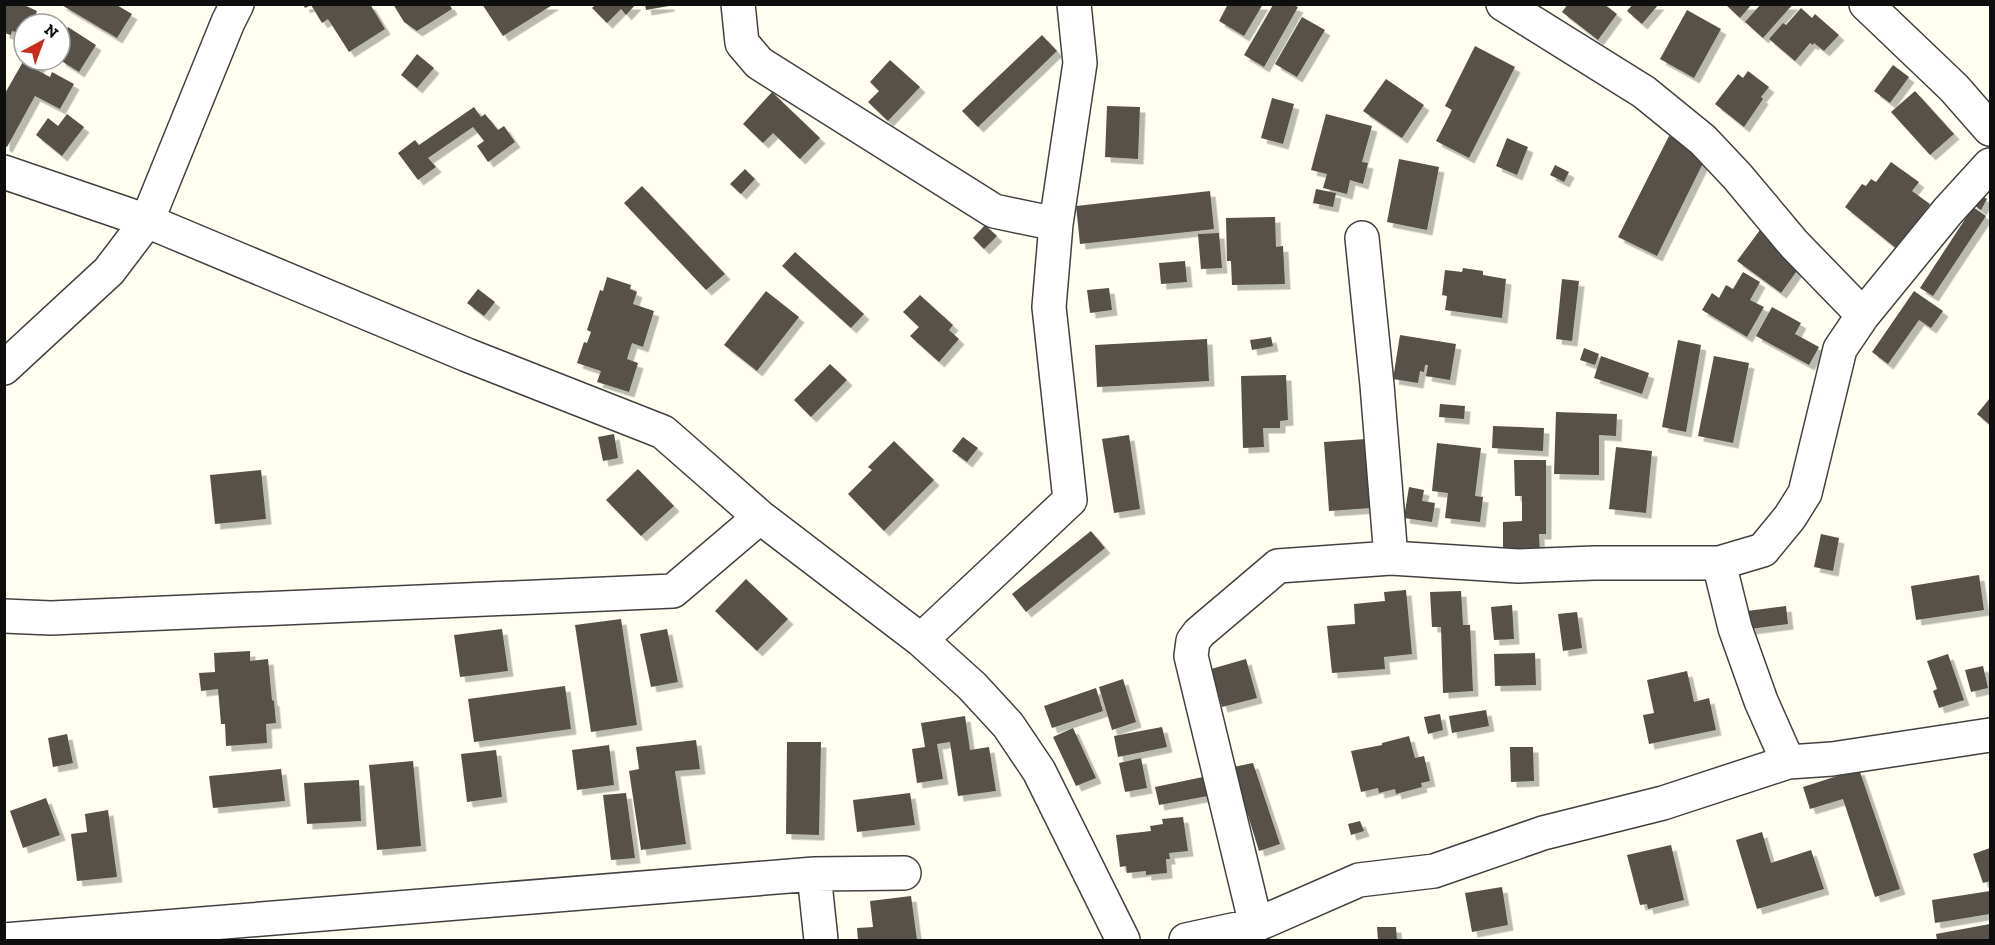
<svg xmlns="http://www.w3.org/2000/svg" width="1995" height="945" viewBox="0 0 1995 945" font-family="'Zilla Slab',serif">
<style>
.building{fill:#58514a;filter:url(#shadow)}
.lines{fill:none;stroke-linecap:round;stroke-linejoin:round}
.minor-casing{stroke:#414141;stroke-width:36}
.minor{stroke:#fff;stroke-width:33}
</style>
<defs>
<filter id="shadow"><feDropShadow dx="5.5" dy="5.5" stdDeviation="0" flood-color="#0004"/></filter>
</defs>
<rect width="100%" height="100%" fill="#fffef0"/>
<path class="building" d="M4,4H22L37,11L32,24H24V35L12,31L11,35L4,33Z
M60,4H115L132,14L117,38Z
M303,4H370L385,29L349,52L328,19L322,23L311,5L305,8Z
M393,4H449L452,9L417,31L404,22Z
M482,4H554L503,36Z
M596,4H636L626,15L621,9L607,23L592,8Z
M645,4H669V6L646,10Z
M1228,4H1263L1244,36L1219,21Z
M1568,4H1604L1617,14L1598,40L1562,12Z
M1633,4H1659L1642,24L1627,11Z
M1725,4H1752L1740,18Z
M1761,4H1793L1763,38L1745,22Z
M1273,5H1293L1298,7L1264,67L1244,55Z
M1801,8L1812,18L1815,14L1839,35L1824,51L1814,43L1813,45L1810,43L1795,61L1769,39L1783,23L1786,25Z
M1687,10L1721,29L1694,78L1660,59Z
M1302,17L1325,30L1297,77L1275,64Z
M68,27L96,45L79,72L60,60V40Z
M1042,35L1057,51L978,127L962,111Z
M1475,46L1515,67L1469,158L1436,141L1452,110L1445,106Z
M417,54L434,68L417,88L401,75Z
M24,60H30L40,65L37,70L50,77L52,72L74,84L60,109L35,96L7,147L4,146V95Z
M890,60L920,87L888,121L868,102L879,91L870,82Z
M1893,65L1909,77L1890,103L1874,91Z
M1748,71L1769,87L1761,97L1763,99L1744,127L1715,104L1738,74L1743,78Z
M1386,79L1424,105L1402,138L1363,111Z
M1915,91L1954,134L1930,155L1891,112Z
M772,92L820,138L800,159L773,133L763,143L743,124Z
M1272,98L1294,104L1283,144L1261,138Z
M1107,106L1140,107L1138,159L1105,157Z
M474,107L481,117L485,114L498,130L504,126L515,142L488,162L477,146L484,141L473,127L428,158L436,167L418,180L398,153L415,140L419,145Z
M67,114L84,127L62,156L36,135L48,118L58,126Z
M1326,114L1372,126L1362,162L1368,163L1363,184L1350,180L1347,194L1323,188L1327,174L1311,170Z
M1669,136L1707,155L1657,256L1618,237Z
M1507,138L1528,147L1517,175L1496,166Z
M1399,159L1439,167L1427,230L1387,222Z
M1891,162L1919,182L1912,191L1930,204L1897,249L1845,207L1862,184L1866,186L1871,179L1876,182Z
M1555,165L1569,172L1564,182L1550,175Z
M745,169L755,179L741,194L730,184Z
M642,186L725,274L706,290L624,203Z
M1316,189L1336,193L1333,207L1313,203Z
M1210,191L1214,229L1080,244L1076,206Z
M1977,193L1987,199L1981,210L1971,203Z
M1973,207L1986,216L1933,296L1920,288Z
M1275,217L1276,247L1283,246L1285,284L1232,285L1231,261H1227L1226,218Z
M985,225L997,236L984,249L973,238Z
M1760,230L1804,261L1781,293L1737,261Z
M1219,233L1222,268L1201,269L1198,234Z
M795,252L864,314L851,328L782,266Z
M1185,261L1187,282L1161,284L1159,263Z
M1463,268L1483,271V275L1506,279L1502,318L1445,310L1447,296L1442,295L1445,270L1462,272Z
M1743,272L1760,282L1750,300L1764,307L1747,337L1702,310L1712,293L1719,298L1726,285L1733,289Z
M607,277L631,285L630,289L637,292L633,304L654,311L643,347L632,343L627,359L638,363L629,392L597,382L601,371L577,363L584,342L587,343L591,332L587,330L600,290L603,291Z
M1562,279L1579,281L1572,341L1556,339Z
M1109,288L1112,310L1090,313L1087,290Z
M478,289L495,302L484,316L467,303Z
M766,291L799,317L757,371L724,345Z
M1914,291L1943,311L1931,328L1919,320L1888,364L1872,352Z
M920,295L953,325L949,330L959,339L939,362L910,336L919,327L903,312Z
M1772,307L1801,323L1795,334L1819,347L1809,365L1756,336Z
M1400,335L1456,344L1450,380L1426,376L1428,365H1425L1424,372L1420,371L1418,383L1393,379Z
M1271,337L1273,346L1252,350L1250,340Z
M1207,339L1209,381L1097,387L1095,345Z
M1678,340L1701,345L1686,432L1662,427Z
M1584,348L1599,354L1595,365L1580,360Z
M1601,356L1649,373L1642,394L1594,378Z
M1714,356L1749,363L1733,443L1698,436Z
M830,364L847,380L811,417L794,400Z
M1286,375L1288,420L1280,421V428H1263L1264,447L1243,448L1241,376Z
M1990,398V425L1977,414Z
M1440,404L1465,406L1464,419L1439,417Z
M1556,412L1617,414L1616,436L1599,435V475L1554,474Z
M1493,426L1544,428L1543,451L1492,448Z
M614,434L618,458L603,461L598,437Z
M1129,435L1140,509L1114,513L1102,439Z
M963,437L978,448L967,462L952,451Z
M1366,439L1371,508L1329,511L1324,442Z
M894,441L934,480L884,531L848,494L872,470L868,467Z
M1437,443L1481,448L1475,496L1483,497L1480,522L1445,518L1448,493L1432,491Z
M1616,447L1652,451L1646,513L1609,509Z
M1514,460H1546V534H1539L1540,553H1503V522L1522,521V496H1515Z
M638,469L674,506L641,536L606,500Z
M261,470L266,519L215,524L210,475Z
M1409,487L1424,490L1422,501L1435,503L1432,522L1404,518Z
M1091,531L1105,548L1026,612L1012,594Z
M1821,534L1839,538L1833,571L1814,567Z
M1979,575L1984,610L1916,620L1911,586Z
M746,579L788,619L757,651L715,611Z
M1406,590L1412,654L1384,657L1385,669L1332,673L1327,626L1355,624L1354,604L1385,601L1384,592Z
M1461,591L1463,625H1470L1473,691L1443,693L1441,627H1432L1430,592Z
M1512,605L1514,639L1494,640L1491,607Z
M1786,606L1788,624L1750,629L1747,611Z
M1577,612L1582,648L1563,651L1558,614Z
M621,619L637,725L591,732L575,625Z
M502,629L508,671L460,677L454,635Z
M667,629L678,682L651,687L640,634Z
M250,651V661L268,659L272,700L274,701L276,723L266,724L267,743L226,746L225,724H221L218,689L201,691L199,673L215,672L214,653Z
M1535,653L1536,685L1495,686L1494,654Z
M1948,654L1964,700L1939,708L1933,691L1937,689L1927,661Z
M1246,659L1257,698L1222,707L1211,669Z
M1983,666L1988,688L1971,692L1965,670Z
M1687,671L1694,702L1709,698L1716,730L1649,744L1643,715L1654,713L1647,680Z
M1123,679L1136,722L1112,730L1099,687Z
M565,686L571,729L474,742L468,699Z
M1096,688L1103,711L1052,728L1044,706Z
M1486,710L1489,726L1452,733L1449,716Z
M1440,714L1443,730L1428,734L1424,717Z
M965,716L970,750L989,747L996,791L958,796L950,742L937,744L943,779L917,783L912,749L925,747L921,723Z
M1162,727L1167,747L1118,757L1114,736Z
M1073,728L1096,778L1076,786L1053,737Z
M67,734L73,763L53,767L48,738Z
M1409,736L1415,758L1424,756L1430,781L1421,783L1422,787L1396,794L1395,789L1379,793L1378,788L1361,792L1351,751L1382,745V743Z
M696,740L700,769L675,771L686,844L641,850L629,771L639,769L636,747Z
M787,742H821L819,835L786,834Z
M609,745L614,785L577,790L572,750Z
M1510,747H1533L1534,781L1511,782Z
M496,750L502,797L467,802L461,754Z
M1141,758L1147,788L1125,792L1119,763Z
M413,761L421,846L377,850L369,765Z
M1253,763L1280,844L1259,851L1233,767Z
M281,769L285,801L213,808L209,776Z
M1859,769L1900,889L1875,897L1843,799L1810,809L1803,787Z
M1203,777L1208,796L1159,805L1155,787Z
M359,780L361,821L307,824L304,783Z
M626,793L635,858L611,860L603,795Z
M910,793L915,825L857,832L853,800Z
M46,798L60,835L23,848L10,811Z
M108,810L117,877L77,881L71,834L87,832L85,814Z
M1183,817L1188,851L1169,853L1170,859H1166L1167,873L1146,875V871L1127,873L1126,866L1120,867L1116,835L1151,831L1150,826L1163,824L1162,819Z
M1360,821L1364,831L1351,835L1348,824Z
M1762,832L1771,863L1811,850L1824,889L1757,909L1736,840Z
M1671,845L1684,900L1648,909L1647,904L1640,905L1627,855Z
M1990,848V881L1983,883L1973,854Z
M1502,887L1508,925L1472,932L1465,893Z
M1990,891V914L1935,923L1932,900Z
M911,896L917,940H858L857,928L873,927L870,901Z
M1990,924V940H1937L1936,934Z
M1377,927H1396L1397,940H1378Z"/>
<g class="lines">
<defs>
<path id="minor" d="M738,4L742,43L759,63L994,211L1056,224
M1503,4L1644,92L1703,140L1737,176L1794,244L1863,315
M1866,4L1954,88L1990,129
M4,172L147,221L467,355L663,432L760,517L921,640L972,686L1008,725L1039,771L1123,940
M1362,238L1377,385L1391,558
M4,368L109,271L147,221L228,22L237,4
M1719,563L1735,628L1761,701L1788,762
M4,616L51,618L673,591L760,517
M921,640L1070,500L1049,307L1056,224L1080,63L1074,4
M814,874L821,940
M1256,925L1191,656L1193,641L1199,633L1278,566L1391,558L1518,566L1594,563H1719L1763,550L1790,517L1805,493L1840,349L1863,315L1948,211L1990,165
M4,940L814,874L904,873
M1186,940L1256,925L1359,880L1434,871L1543,833L1663,803L1788,762L1832,759L1990,735"/>
</defs>
<use href="#minor" class="minor-casing"/>
<use href="#minor" class="minor"/>
</g>
<rect width="1995" height="945" fill="none" stroke="#0e0e0e" stroke-width="12"/>
<g transform="translate(42 42) rotate(41)"><circle r="28" fill="#ffffff" stroke="#9f9f9f" stroke-width="1.5"/>
<path d="M0-4.5L10 22L0 15L-10 22Z" fill="#c82b1d"/>
<text y="-9" font-size="16" font-weight="bold" text-anchor="middle" fill="#0e0e0e">N</text>
</g>
</svg>
